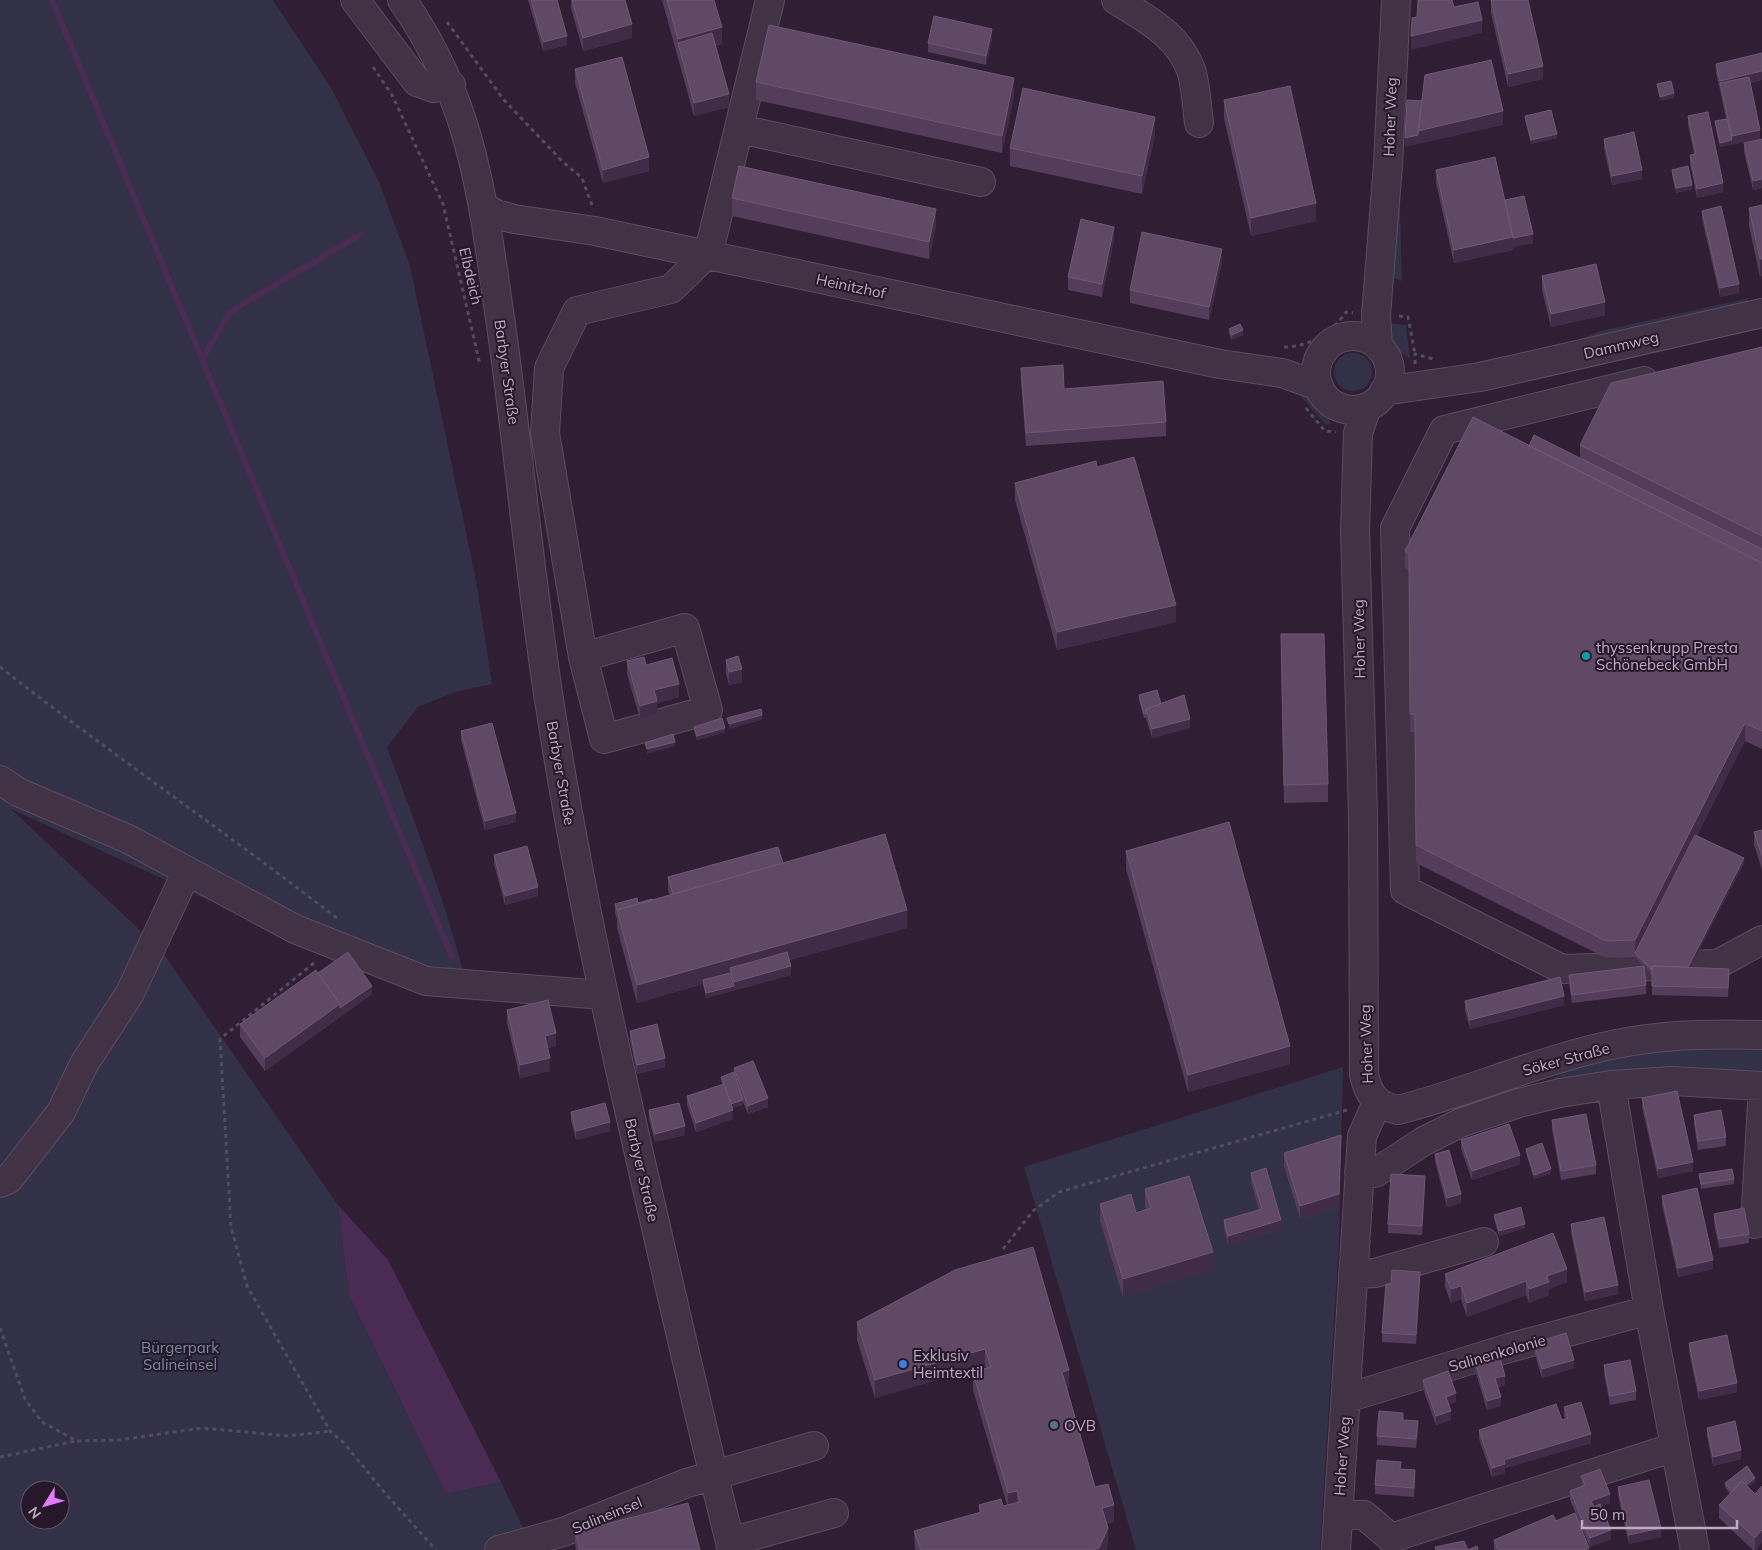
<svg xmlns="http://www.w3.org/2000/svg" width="1762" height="1550" viewBox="0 0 1762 1550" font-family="Mulish,sans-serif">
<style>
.green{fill:#323148;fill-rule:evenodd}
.water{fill:#4a2b54}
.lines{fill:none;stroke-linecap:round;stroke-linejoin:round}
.stream{stroke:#4a2b54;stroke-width:6}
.minor-casing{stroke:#5d4c61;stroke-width:30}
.path{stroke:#534b62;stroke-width:3;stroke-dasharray:4 4;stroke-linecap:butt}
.minor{stroke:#423246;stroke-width:28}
.wall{fill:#533d5a}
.shaded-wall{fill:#402c46}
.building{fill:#5f4965;stroke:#6e5874}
.culture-dot{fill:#0f9aa8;stroke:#26182a;stroke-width:2}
.shop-dot{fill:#3f7fe0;stroke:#26182a;stroke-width:2}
.service-dot{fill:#5c6f8a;stroke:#26182a;stroke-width:2}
.labels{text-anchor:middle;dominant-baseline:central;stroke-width:4;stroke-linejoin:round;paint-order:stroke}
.street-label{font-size:15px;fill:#bfabc3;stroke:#26182a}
.poi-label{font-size:15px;fill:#bfabc3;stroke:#26182a;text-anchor:start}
.park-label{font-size:15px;fill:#738c9f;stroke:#26182a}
</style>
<rect width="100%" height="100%" fill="#301e35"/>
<path class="green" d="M0,0H273L330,86L379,182L410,266L476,580L492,684L455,692L418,707L387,747C417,829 449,910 469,995L336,959L11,809L161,950L338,1205L349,1296L446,1494L501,1482L534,1550H0ZM30,1490H60V1520H30Z
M1397,208L1400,209L1402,281L1388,276Z
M1749,298L1744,307L1568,344L1601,331Z
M1384,323L1406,325L1410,359C1394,349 1388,340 1384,323Z
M1334 372a19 19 0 1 1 38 0a19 19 0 1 1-38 0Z
M1298,393L1312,396L1331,424L1326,425Z
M1733,1047L1762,1048V1078L1538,1087L1577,1065L1675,1049Z
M1343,1067L1339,1242L1320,1550H1136L1024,1167Z"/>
<path class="water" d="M338,1205L388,1260L501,1482L446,1494L349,1296Z"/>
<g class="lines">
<path class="stream" d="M52,0L452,957
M203,358L230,312L361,234"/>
<defs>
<path id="minor" d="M355,0L417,82L434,88L451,85
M402,0C475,104 483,204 501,325C519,452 530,579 550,706C577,880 615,1051 655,1223C680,1332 705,1441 732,1550
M1116,0C1147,19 1180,36 1192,73C1196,89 1197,107 1199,123
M740,129L981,182
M484,207L496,214L514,219L595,231L1220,364L1282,373L1319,386
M1316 373a37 37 0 1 1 74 0a37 37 0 1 1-74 0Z
M1378,346L1376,315L1388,165L1396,0
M1644,381L1444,430L1395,528L1405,890L1562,969L1718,964L1762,940
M1384,391L1480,377L1762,313
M1367,407L1358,433L1355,531L1363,813L1364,1075C1369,1096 1377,1106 1398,1110C1477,1090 1552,1054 1633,1041C1676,1034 1718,1034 1762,1035
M583,657L685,628L708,710L604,739L583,657L545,433L549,368L577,311L671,289L705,256L711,243L770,0
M0,780L18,792L128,839L295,929L426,981L603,995
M1611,1085L1649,1310L1695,1550
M1359,1172L1375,1173L1424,1141L1460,1123L1519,1103L1560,1093L1611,1085L1672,1081L1762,1086
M0,1183L9,1179L61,1112L84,1064L130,993L187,871
M1755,1224L1762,1104
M1353,1274L1375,1273L1484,1242
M1347,1398L1509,1348L1649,1310
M1338,1513L1364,1515L1391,1538L1675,1447
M730,1542L834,1513
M499,1550L563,1532L687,1483L814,1446
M1336,1550L1362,1136L1377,1103"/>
</defs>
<use href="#minor" class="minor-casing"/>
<path class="path" d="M447,22L504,100L563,162L582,178L593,208
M373,67L392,95L443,204L480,365
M1399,316L1408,317L1415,354
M1284,347C1309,347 1332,333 1346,312L1353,313
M1415,364V354L1433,359
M1306,408L1325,431L1336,432
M0,667C111,754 227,833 338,919
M314,963L220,1039L231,1227L247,1286L330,1431L344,1443L384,1492L436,1550
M1003,1249L1033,1211L1059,1192L1347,1110
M0,1328L25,1399L42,1422L77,1441L119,1440L202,1428L288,1436L330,1431
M0,1457L76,1441"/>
<use href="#minor" class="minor"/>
</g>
<path class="wall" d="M528,0H557L567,45L543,51Z
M571,0H625L632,38L583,51L571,8Z
M662,0H714L722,44L716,46L729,107L694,116Z
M1491,0L1543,79L1508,87L1491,13Z
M992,38L986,65L928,52V43Z
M1762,53V80L1750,83L1760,139L1720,147L1715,126V121L1726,119L1720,90L1716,73V64Z
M575,69L649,171L603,183L575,83Z
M756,82L1014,96L1002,153L756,100Z
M1224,100L1316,221L1251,236L1224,118Z
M1525,116L1557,138L1531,144L1525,120Z
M1688,116L1723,192L1697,198L1690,164V155L1694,154L1688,125Z
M1155,135L1142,194L1010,166V148Z
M1604,139L1642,179L1612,185L1604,148Z
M1762,139V188L1753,190L1744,152V143Z
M1436,170L1505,200L1533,243L1513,247V250L1454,263L1436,183Z
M1672,170L1692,189L1676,193L1672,175Z
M732,198L936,226L929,259L732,216Z
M1762,205L1760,277L1749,226V208Z
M1702,211L1739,293L1720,297L1702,219Z
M1114,240L1102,297L1068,290V277Z
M1222,262L1209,320L1130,303V290Z
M1542,276L1605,315L1551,327L1542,290Z
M1229,329L1243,335L1232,340L1229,334Z
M1762,347V749L1745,741L1697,835L1744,863L1690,967L1729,978L1728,997L1652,995V975L1644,966L1646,985V994L1572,1003L1569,984V975L1644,966L1635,957L1606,958L1416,863L1415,732H1410L1409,570L1405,568V551L1529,446L1580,458V445Z
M1021,368L1064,389L1166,422V436L1026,446L1021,381Z
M1097,467L1176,622L1057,650L1015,500V483Z
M1281,652L1328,784V802L1284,803Z
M726,660L742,682L729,685L726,673Z
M627,661L646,665L679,697L657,703V714L640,719L627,674Z
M1139,695L1161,704L1190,728L1152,738L1146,718H1144L1139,700Z
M694,727L725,732L697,740L694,731Z
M461,731L516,822L485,830L461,740Z
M1762,830V870L1754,845V832Z
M1126,851L1290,1064L1188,1092L1126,869Z
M494,855L538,896L505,905L494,864Z
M783,863L907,928L789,960L791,975L706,998L703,984L637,1003L617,928V919L615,913V904L638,903L653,900L670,895L668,890V877Z
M318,973L372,994L265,1071L240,1037V1024Z
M1465,1001L1564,1005L1470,1029L1465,1010Z
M507,1010L556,1046L548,1048L550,1071L520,1078L507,1023Z
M630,1031L665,1067L637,1074L630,1040Z
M734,1068L768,1107L748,1114L743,1102V1105L732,1108L733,1119L696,1132L687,1105V1096L722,1085L721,1077L734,1073Z
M1642,1098L1693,1171L1658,1178L1642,1107Z
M649,1110L685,1135L655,1142L649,1119Z
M571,1112L610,1131L576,1140L571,1121Z
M1694,1115L1726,1137V1146L1698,1150L1694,1124Z
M1552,1120L1596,1165V1174L1561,1180L1552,1129Z
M1461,1140L1520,1164L1472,1180L1461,1149Z
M1341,1149L1339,1207L1300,1219L1284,1166V1153Z
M1526,1149L1551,1174L1534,1179L1526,1153Z
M1435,1154L1461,1203L1447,1207L1435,1162Z
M1251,1173L1281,1229L1228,1245L1224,1229V1220L1259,1210L1251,1182Z
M1699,1174L1734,1179V1184L1701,1189Z
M1425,1185L1422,1235L1388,1233V1224Z
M1145,1189L1213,1269L1123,1297L1100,1221V1204L1136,1213L1146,1210L1145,1207Z
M1662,1196L1713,1269L1678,1277L1662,1205Z
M1714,1214L1749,1234V1243L1719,1248L1714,1223Z
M1494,1215L1525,1228L1499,1236L1494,1219Z
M1571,1224L1618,1294L1585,1301L1571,1233Z
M955,1270L1069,1387L1067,1388L1095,1487L1114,1522L1107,1524L1108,1545L1106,1550H915L914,1531L979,1513V1505L1003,1506L1007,1505L973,1390V1372L986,1368L985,1366L875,1398L857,1340V1322Z
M1445,1274L1567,1282L1549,1289V1295L1529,1303L1526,1295L1467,1317L1461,1299L1451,1303L1445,1287Z
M1420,1281L1416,1344L1382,1342V1333L1391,1284Z
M1534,1343L1574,1368L1542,1378L1534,1352Z
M1689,1343L1737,1392L1699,1400L1689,1352Z
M1475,1361L1505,1385L1498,1387L1501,1406L1487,1410L1475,1370Z
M1604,1365L1636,1391V1400L1610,1405L1604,1374Z
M1423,1380L1456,1402L1449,1405L1451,1420L1436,1425L1423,1389Z
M1564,1407L1591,1443L1505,1468V1473L1492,1477L1479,1439V1430L1562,1420L1565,1419L1564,1416Z
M1403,1420L1418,1430L1416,1448L1377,1445V1436Z
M1707,1428L1741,1459L1713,1466L1707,1436Z
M1401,1469L1415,1479L1414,1497L1375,1494V1485Z
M1581,1476L1610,1503L1601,1506L1611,1539L1590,1547L1570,1500V1491L1582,1486Z
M1755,1482L1748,1487L1755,1494L1756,1550H1753L1719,1518V1505L1730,1494L1725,1487V1483Z
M1618,1487L1661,1537L1629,1544L1618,1496Z
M1556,1521L1589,1550H1494V1540Z
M575,1532L700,1550H576L575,1545Z"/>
<path class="shaded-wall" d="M1482,20V33L1411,50V36Z
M632,24V38L583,51V38Z
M722,27V44L681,55L678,43V39Z
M992,29V38L986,65V56Z
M567,36V45L543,51V42Z
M1543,66V79L1508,87V74Z
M1762,71V80L1722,89L1720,83V90V81Z
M1014,78V96L1002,153V136Z
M1674,93V98L1660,101V97Z
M729,94V107L694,116V103Z
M1503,111V125L1405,147V138L1418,131Z
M1155,117V135L1142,194V176Z
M1760,130V139L1720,147V143L1732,140V136Z
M1557,134V138L1531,144V140Z
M649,157V171L603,183V170Z
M1642,170V179L1612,185V176Z
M1762,179V188L1753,190V181Z
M1723,183V192L1697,198V189Z
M1692,185V189L1676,193V188Z
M1316,203V221L1251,236V218Z
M936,209V226L929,259V242Z
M1114,227V240L1102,297V284Z
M1533,234V243L1513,247V250L1454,263V250L1513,237Z
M1222,249V262L1209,320V307Z
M1760,259H1762V276L1760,277Z
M1739,284V293L1720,297V288Z
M1605,302V315L1551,327V314Z
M1243,330V335L1232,340V335Z
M1176,605V622L1057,650V632Z
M742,669V682L729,685V672Z
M679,684V697L657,703V714L640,719V706L654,690Z
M762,715V720L729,729V724Z
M1190,719V728L1152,738V729Z
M1745,723V741L1637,954L1635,953V940Z
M725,728V732L697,740V736Z
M675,742V746L647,754V749Z
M516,813V822L485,830V821Z
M1744,858V863L1686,976V972Z
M538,887V896L505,905V896Z
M907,910V928L732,976L730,968V977L703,980V984L637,1003V985Z
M791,966V975L706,998V993L734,986V982Z
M372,986V994L265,1071V1058L340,1004Z
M1564,996V1005L1470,1029V1020Z
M556,1033V1046L545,1049V1036Z
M1290,1046V1064L1188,1092V1075Z
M550,1058V1071L520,1078V1065Z
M665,1058V1067L637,1074V1065Z
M768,1098V1107L748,1114V1106Z
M743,1100V1105L730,1109V1104Z
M733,1110V1119L696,1132V1123Z
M610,1122V1131L576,1140V1131Z
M685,1126V1135L655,1142V1134Z
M1341,1135L1339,1207L1300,1219V1206Z
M1520,1155V1164L1472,1180V1171Z
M1693,1162V1171L1658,1178V1169Z
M1551,1169V1174L1534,1179V1175Z
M1425,1176V1185L1422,1235V1226Z
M1461,1194V1203L1447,1207V1198Z
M1281,1220V1229L1228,1245V1236Z
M1525,1224V1228L1499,1236V1231Z
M1213,1252V1269L1123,1297V1279Z
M1713,1260V1269L1678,1277V1268Z
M1567,1269V1282L1549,1289V1295L1529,1303V1289L1547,1276Z
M1420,1272V1281L1416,1344V1335Z
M1526,1281V1295L1467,1317V1303Z
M1618,1285V1294L1585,1301V1292Z
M1461,1286V1299L1451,1303V1289Z
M985,1349V1366L875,1398V1380Z
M1574,1360V1368L1542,1378V1369Z
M1069,1370V1387L1062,1389V1372Z
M1505,1376V1385L1495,1387V1378Z
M1737,1383V1392L1699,1400V1391Z
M1456,1393V1402L1446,1406V1397Z
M1501,1397V1406L1487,1410V1401Z
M1451,1411V1420L1436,1425V1416Z
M1591,1434V1443L1505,1468V1473L1492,1477V1468L1504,1460Z
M1741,1450V1459L1713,1466V1457Z
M1415,1470V1479L1414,1497V1488Z
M1755,1478V1482L1733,1498V1494Z
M1017,1491V1509L1008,1511V1493Z
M1610,1494V1503L1591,1510V1501Z
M1114,1505V1522L1102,1526V1508Z
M1108,1528V1545L1106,1550H1093Z
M1661,1528V1537L1629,1544V1535Z
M1611,1530V1539L1590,1547V1538Z
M1762,1530V1543L1756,1550H1755V1538Z"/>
<path class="building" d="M531,0H557L567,36L543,42Z
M572,0H625L632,24L583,38Z
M667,0H714L722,27L678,39Z
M1418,0H1452L1454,7L1478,2L1482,20L1411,36L1412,18L1417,17Z
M1491,0H1528L1543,66L1508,74Z
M934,16L992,29L986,56L928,43Z
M769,25L1014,78L1002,136L756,82Z
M712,33L729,94L694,103L678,43Z
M1762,53V71L1720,81L1716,64Z
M622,57L649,157L603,170L575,69Z
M1491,60L1503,111L1418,131L1425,75Z
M1749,77L1760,130L1732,136L1720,83Z
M1671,81L1674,93L1660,97L1657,84Z
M1290,86L1316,203L1251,218L1224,100Z
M1023,88L1155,117L1142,176L1010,148Z
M1407,100L1422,101L1418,135L1405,138Z
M1551,110L1557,134L1531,140L1525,116Z
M1708,112L1723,183L1697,189L1690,155L1696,154L1688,116Z
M1727,119L1732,140L1720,143L1715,121Z
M1634,132L1642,170L1612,176L1604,139Z
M1762,139V179L1753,181L1744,143Z
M1495,157L1513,237L1454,250L1436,170Z
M739,166L936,209L929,242L732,198Z
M1688,166L1692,185L1676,188L1672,170Z
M1524,196L1533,234L1513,238L1505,200Z
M1762,205V259H1760L1749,208Z
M1721,206L1739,284L1720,288L1702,211Z
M1081,219L1114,227L1102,284L1068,277Z
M1142,232L1222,249L1209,307L1130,290Z
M1596,264L1605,302L1551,314L1542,276Z
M1240,324L1243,330L1232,335L1229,329Z
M1762,347V536L1580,445L1611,383Z
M1063,365L1064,389L1163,381L1166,422L1026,433L1021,368Z
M1473,417L1762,563V731L1745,723L1635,940L1606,941L1416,845L1415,714H1410L1409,553L1405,551Z
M1534,435L1762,549V563L1529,446Z
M1134,457L1176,605L1057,632L1015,483L1096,461L1097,467Z
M1281,634H1324L1328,784L1284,785Z
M738,656L742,669L729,672L726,660Z
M644,657L646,665L672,658L679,684L654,690L657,701L640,706L627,661Z
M1157,690L1161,704L1146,709V713L1144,714L1139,695Z
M1184,695L1190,719L1152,729L1146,709Z
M761,709L762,715L729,724L727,718Z
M722,718L725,728L697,736L694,727Z
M492,723L516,813L485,821L461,731Z
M673,734L675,742L647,749L645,743Z
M1229,822L1290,1046L1188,1075L1126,851Z
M1762,830V856L1754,832Z
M885,834L907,910L637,985L617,910Z
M1695,835L1744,858L1688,967L1652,966V970L1635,953Z
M527,846L538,887L505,896L494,855Z
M778,847L783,863L673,894L668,877Z
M637,898L638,903L652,899L653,900L617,910L615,904Z
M348,952L372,986L340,1008V1004L318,973Z
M787,952L791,966L734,982L730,968Z
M1644,966L1646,985L1572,995L1569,975Z
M1652,966L1729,969L1728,988L1652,986Z
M316,970L340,1004L265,1058L240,1024Z
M730,973L734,986L706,993L703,980Z
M1560,977L1564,996L1470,1020L1465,1001Z
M548,1000L556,1033L545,1036L550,1058L520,1065L507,1010Z
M657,1024L665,1058L637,1065L630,1031Z
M753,1061L768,1098L748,1106L734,1068Z
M734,1072L743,1100L731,1104L721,1077Z
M724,1084L733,1110L696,1123L687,1096Z
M1677,1091L1693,1162L1658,1169L1642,1098Z
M605,1103L610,1122L576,1131L571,1112Z
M679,1103L685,1126L655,1134L649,1110Z
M1721,1110L1726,1137L1698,1141L1694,1115Z
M1586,1114L1596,1165L1561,1171L1552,1120Z
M1509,1124L1520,1155L1472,1171L1461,1140Z
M1341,1135L1339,1194L1300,1206L1284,1153Z
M1542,1143L1551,1169L1534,1175L1526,1149Z
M1449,1150L1461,1194L1447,1198L1435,1154Z
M1266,1168L1281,1220L1228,1236L1224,1220L1262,1209L1251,1173Z
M1732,1169L1734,1179L1701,1184L1699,1174Z
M1391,1174L1425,1176L1422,1226L1388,1224Z
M1189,1176L1213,1252L1123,1279L1100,1204L1131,1194L1136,1213L1151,1208L1145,1189Z
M1697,1188L1713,1260L1678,1268L1662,1196Z
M1521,1207L1525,1224L1499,1231L1494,1215Z
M1744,1208L1749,1234L1719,1239L1714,1214Z
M1604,1217L1618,1285L1585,1292L1571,1224Z
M1553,1233L1567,1269L1547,1276L1549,1282L1529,1289L1526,1281L1467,1303L1461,1286L1451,1289L1445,1274Z
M1033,1247L1069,1370L1062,1372L1095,1487L1108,1484L1114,1505L1102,1508L1108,1528L1099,1548L1093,1550H921L914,1531L981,1512L979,1505L1001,1499L1003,1506L1020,1502L1017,1491L1008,1493L973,1372L991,1367L985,1349L875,1380L857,1322L955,1270Z
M1392,1270L1420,1272L1416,1335L1382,1333L1386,1284H1391Z
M1566,1333L1574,1360L1542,1369L1534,1343Z
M1727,1335L1737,1383L1699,1391L1689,1343Z
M1499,1354L1505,1376L1495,1378L1501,1397L1487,1401L1475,1361Z
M1630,1360L1636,1391L1610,1396L1604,1365Z
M1448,1371L1456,1393L1446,1397L1451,1411L1436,1416L1423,1380Z
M1581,1402L1591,1434L1504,1460L1505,1464L1492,1468L1479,1430L1556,1404L1562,1420L1568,1418L1564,1407Z
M1379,1411L1403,1413V1420L1418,1421L1416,1439L1377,1436Z
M1735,1421L1741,1450L1713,1457L1707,1428Z
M1377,1460L1401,1462L1400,1469L1415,1470L1414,1488L1375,1485Z
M1747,1466L1755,1478L1746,1485L1742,1481L1732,1492L1725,1483Z
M1600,1469L1610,1494L1591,1501L1594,1507L1600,1504L1611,1530L1590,1538L1570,1491L1585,1485L1581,1476Z
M1649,1480L1661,1528L1629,1535L1618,1487Z
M1742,1481L1755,1494L1762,1486V1530L1755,1538L1719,1505Z
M688,1503L700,1550H580L575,1532Z
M1575,1513L1589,1548L1584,1550H1498L1494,1540L1553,1515L1556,1521Z
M1464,1541L1468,1550H1436L1435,1547Z
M1477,1546L1478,1550H1468Z"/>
<circle class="culture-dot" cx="1586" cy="656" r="5"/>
<circle class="shop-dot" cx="903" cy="1364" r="5"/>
<circle class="service-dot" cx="1054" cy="1425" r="5"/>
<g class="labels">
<g class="street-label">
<text transform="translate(1390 117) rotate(-88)">Hoher Weg</text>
<text transform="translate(471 276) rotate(77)">Elbdeich</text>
<text transform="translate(851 286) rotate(12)">Heinitzhof</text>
<text transform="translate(1621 345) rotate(-13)">Dammweg</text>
<text transform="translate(507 372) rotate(82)">Barbyer Straße</text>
<text transform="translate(1359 639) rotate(-91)">Hoher Weg</text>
<text transform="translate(561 773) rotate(80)">Barbyer Straße</text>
<text transform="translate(1366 1044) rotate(-92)">Hoher Weg</text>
<text transform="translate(1566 1059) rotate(-15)">Söker Straße</text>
<text transform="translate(642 1170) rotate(77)">Barbyer Straße</text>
<text transform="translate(1497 1353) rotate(-16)">Salinenkolonie</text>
<text transform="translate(1342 1456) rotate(-86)">Hoher Weg</text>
<text transform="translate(607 1515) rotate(-22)">Salineinsel</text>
</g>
<g class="poi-label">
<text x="1596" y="647">thyssenkrupp Presta<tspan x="1596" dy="17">Schönebeck GmbH</tspan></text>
<text x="913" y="1355">Exklusiv<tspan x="913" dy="17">Heimtextil</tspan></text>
<text x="1064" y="1425">OVB</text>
</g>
<g class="park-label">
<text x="180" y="1347">Bürgerpark<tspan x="180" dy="17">Salineinsel</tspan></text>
</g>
</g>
<g transform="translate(45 1505) rotate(233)"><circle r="24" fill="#26182a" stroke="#635367"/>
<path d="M0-4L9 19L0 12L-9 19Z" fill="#e07bf9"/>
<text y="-8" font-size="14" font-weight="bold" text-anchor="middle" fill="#bfabc3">N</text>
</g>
<path d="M1582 1520v8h155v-8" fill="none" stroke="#bfabc3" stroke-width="2.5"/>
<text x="1590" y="1520" font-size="15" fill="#bfabc3" stroke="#26182a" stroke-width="4" paint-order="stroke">50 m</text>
</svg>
